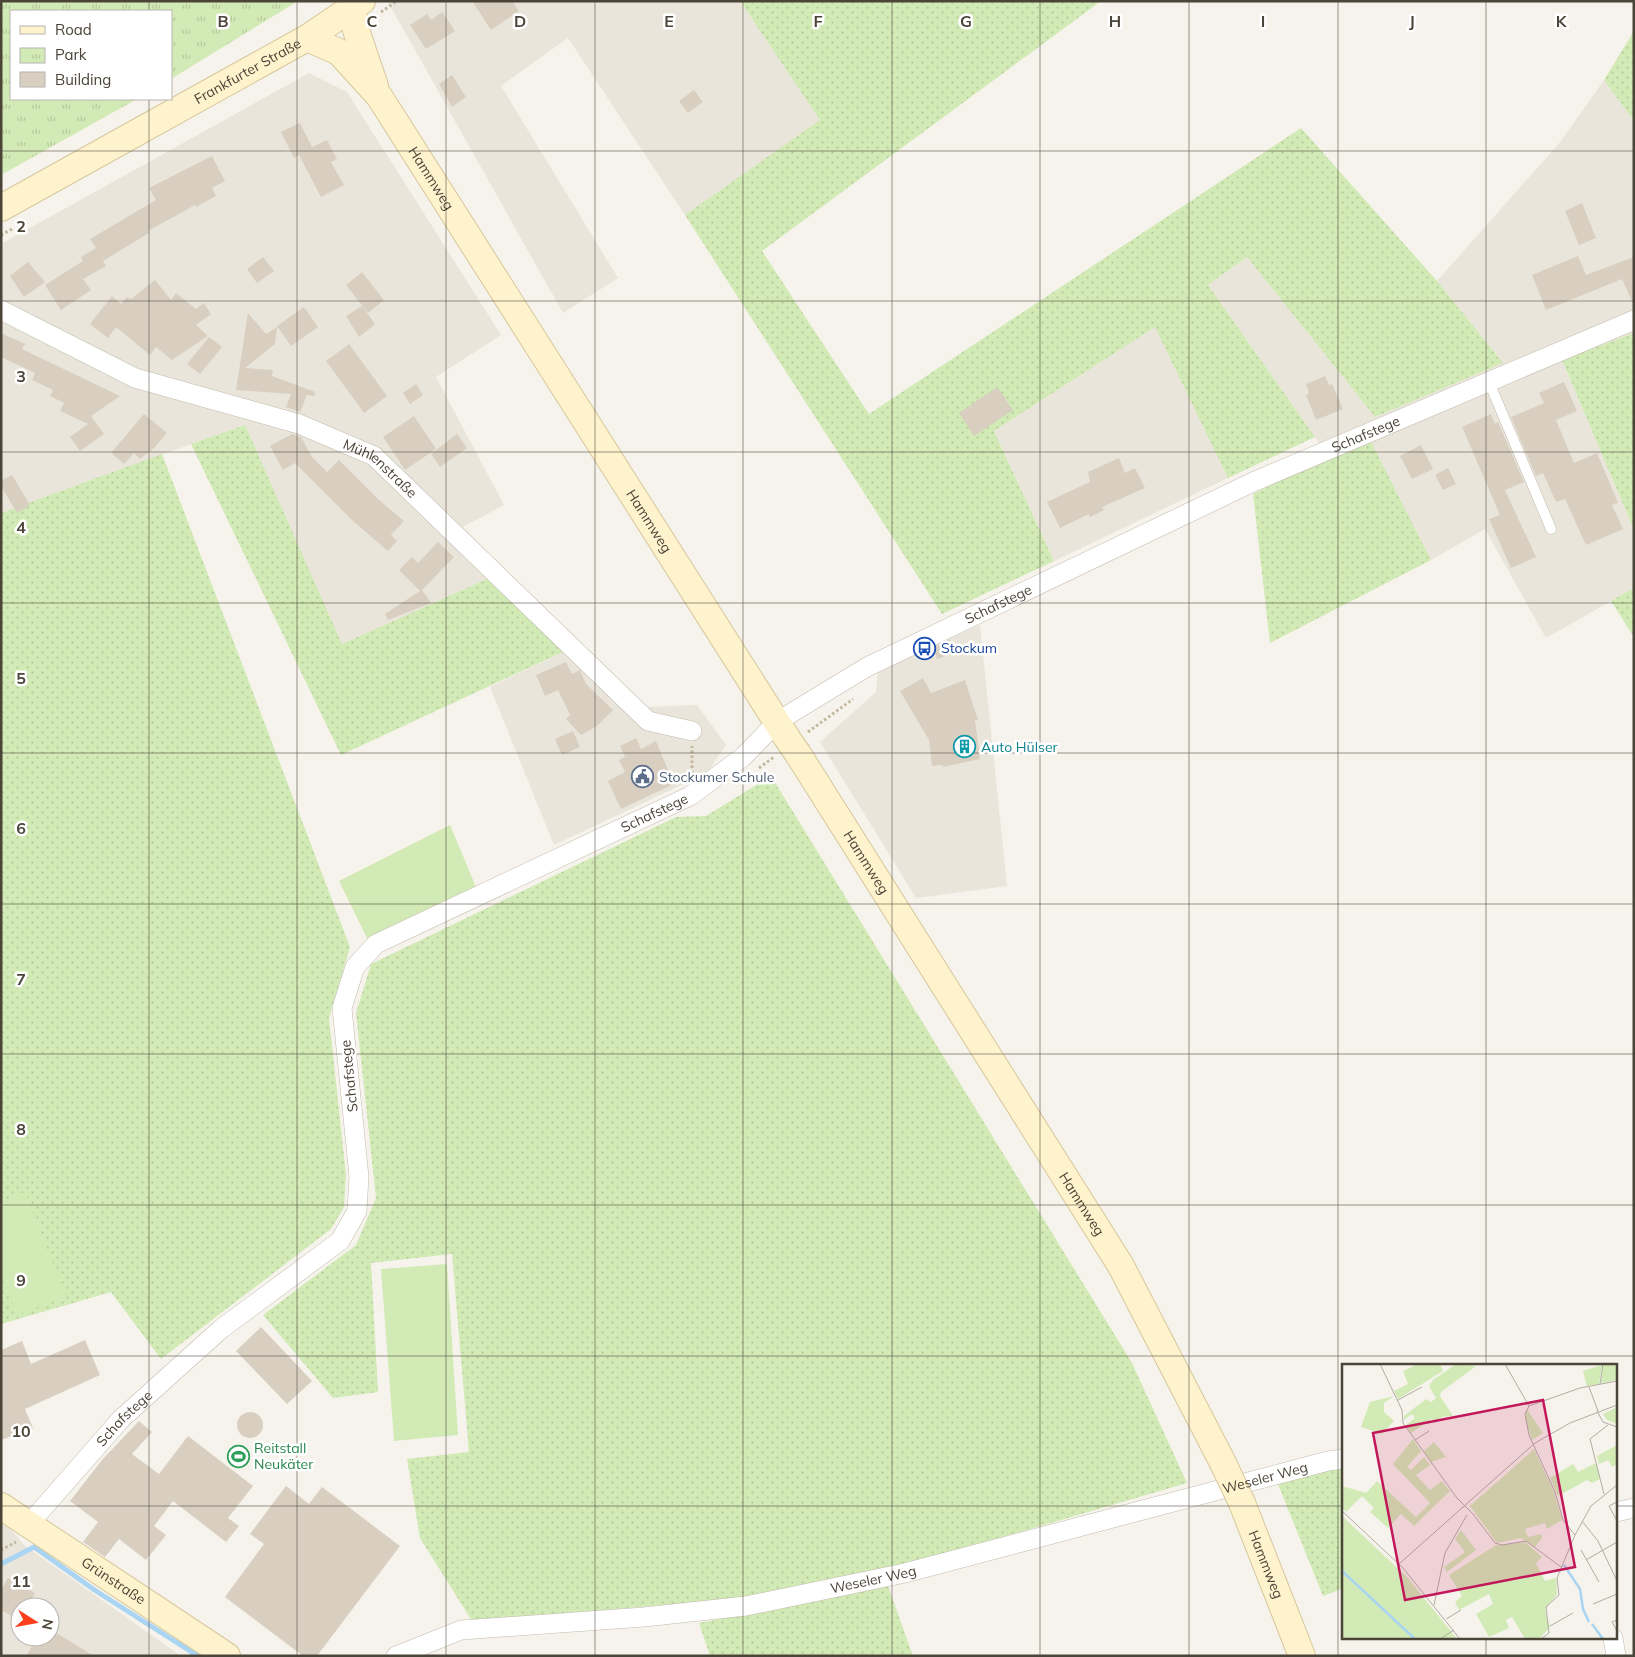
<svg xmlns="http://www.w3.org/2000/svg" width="1635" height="1657" viewBox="0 0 1635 1657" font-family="Mulish,sans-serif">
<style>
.residential{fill:#eae5da;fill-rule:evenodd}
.grass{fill:url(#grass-dots)}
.park{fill:url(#park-tufts)}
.pitch{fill:#d2eab5}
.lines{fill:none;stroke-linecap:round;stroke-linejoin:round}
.stream{stroke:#a9d4f2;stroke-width:5}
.building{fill:#d8cfc1}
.lane-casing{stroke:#c2bbae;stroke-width:11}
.street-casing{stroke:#c2bbae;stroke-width:20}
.secondary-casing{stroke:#d6c79b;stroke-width:28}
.path{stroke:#c4b79f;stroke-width:3;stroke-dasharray:2.5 2.5;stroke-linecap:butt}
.lane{stroke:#fff;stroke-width:10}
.street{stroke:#fff;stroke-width:19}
.secondary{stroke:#fff3cd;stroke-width:26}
.secondary-bridge-casing{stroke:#d6c79b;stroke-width:28;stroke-linecap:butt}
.secondary-bridge{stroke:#fff3cd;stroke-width:26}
.grid{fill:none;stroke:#4b4439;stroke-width:1;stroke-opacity:0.55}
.labels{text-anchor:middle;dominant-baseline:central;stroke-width:5;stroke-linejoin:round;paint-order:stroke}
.street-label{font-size:14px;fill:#4b4439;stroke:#fff}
.transit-label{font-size:14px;fill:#164399;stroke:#fff;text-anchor:start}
.culture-label{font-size:14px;fill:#0d838f;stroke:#fff;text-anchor:start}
.service-label{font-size:14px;fill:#4e5e75;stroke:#fff;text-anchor:start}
.leisure-label{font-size:14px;fill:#27864d;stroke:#fff;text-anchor:start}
.inset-river{fill:none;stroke:#a9d4f2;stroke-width:2.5}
.inset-road{fill:none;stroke:#b2ada4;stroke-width:1}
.view{fill:#c2185b;fill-opacity:0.15;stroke:#c2185b;stroke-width:2.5}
.inset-edge{fill:none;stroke:#4b4439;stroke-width:2.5}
.grid-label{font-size:16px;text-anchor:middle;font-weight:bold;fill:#4b4439;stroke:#fff;stroke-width:5;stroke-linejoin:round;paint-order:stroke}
</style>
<defs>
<pattern id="grass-dots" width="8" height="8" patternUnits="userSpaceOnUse" patternTransform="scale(1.25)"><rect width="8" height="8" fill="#d2eab5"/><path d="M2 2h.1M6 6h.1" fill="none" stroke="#b6ca9c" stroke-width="1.8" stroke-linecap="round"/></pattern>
<pattern id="park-tufts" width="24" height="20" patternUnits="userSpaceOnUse" patternTransform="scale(1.25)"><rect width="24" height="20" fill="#d2eab5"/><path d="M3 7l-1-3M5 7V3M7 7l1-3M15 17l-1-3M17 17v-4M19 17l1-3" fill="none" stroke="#b6ca9c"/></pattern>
</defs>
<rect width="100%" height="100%" fill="#f6f3ec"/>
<path class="residential" d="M740,1L821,120L685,215L568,38L501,86L618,278L563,313L388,2Z
M309,73L347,92L501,335L436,377L504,505L463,527L505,571L342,644L244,425L1,513V244Z
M1604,80L1634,121V333L1562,360L1634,530V588L1546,638L1485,529L1431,560L1371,443L1329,457L1208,285L1247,257L1375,417L1503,363L1437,281L1561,141Z
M1156,326L1228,478L1054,561L994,431Z
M980,625L1007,886L916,898L820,742L876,692L878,671Z
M580,644L646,707L697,705L726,745L707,773L554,845L490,687Z
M1,1517L24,1545L181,1656H1ZM20,1607H50V1637H20Z"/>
<path class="grass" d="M740,1H1101L762,251L869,414L1301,128L1437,281L1503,363L1375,417L1247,257L1208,285L1315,437L1228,478L1155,327L994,431L1054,561L942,614L685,215L820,120Z
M1634,31V121L1604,80Z
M1634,333V530L1562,360Z
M245,425L342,644L489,578L563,652L341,755L191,444Z
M1371,442L1431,560L1270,643L1253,494L1329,457Z
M162,454L350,947L329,1018L346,1175L344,1207L331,1229L161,1359L111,1292L1,1324V513Z
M1634,588V637L1611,601Z
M771,776L1132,1363L1187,1483L911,1564L747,1598L472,1621L420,1538L407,1459L469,1452L452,1254L371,1263L378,1392L333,1398L263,1315L356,1245L376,1198L356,1013L371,964L676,817L706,816Z
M1344,1465V1588L1323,1596L1276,1479Z
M888,1586L913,1656H710L699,1623Z"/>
<path class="park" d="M1,1H298L171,79V11H11V99H137L1,175Z"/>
<path class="pitch" d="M450,825L476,887L368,940L339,881Z
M25,1192L66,1297L17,1315L1,1273V1203Z
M447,1264L458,1435L394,1441L381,1269Z"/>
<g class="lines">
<path class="stream" d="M1,1564L34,1547L96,1591L198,1656"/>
</g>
<path class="building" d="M472,1H512L519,11L491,30Z
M442,12L455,31L426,49L410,25L427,14L431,20Z
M452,75L466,97L452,107L439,84Z
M694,90L703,102L688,113L679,101Z
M300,123L312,147L327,140L337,159L331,162L344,185L321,197L299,155L294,158L281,132Z
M212,156L225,181L212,188L216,196L196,207L195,205L148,231L149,233L103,261L106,266L83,279L91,290L61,310L45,285L83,261L81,257L96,248L90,239L156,200L149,188Z
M1582,203L1596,238L1579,245L1565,211Z
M1578,256L1586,275L1634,257V306L1622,279L1546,310L1532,275Z
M263,257L274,271L257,283L247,269Z
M28,262L45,282L24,297L10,276Z
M362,272L384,300L368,313L346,285Z
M155,280L171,300L176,293L196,309L204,303L211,314L196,325L208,336L172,360L156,347L150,355L116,327L108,338L90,324L112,296L121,304L127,297L131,299Z
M362,306L375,324L359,337L346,316Z
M304,307L318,327L291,346L277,326Z
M248,313L266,334L277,327L275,344L245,368L273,370L272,376L315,392L314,396L307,395L300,412L286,407L291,394L236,390Z
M1,333L25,344L22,349L120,396L91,416L104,434L80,451L70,437L88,424L60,411L64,403L50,396L53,390L32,380L35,373L1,357Z
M209,337L222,347L200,374L187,364Z
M349,344L387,396L364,413L326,361Z
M1325,376L1329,385L1332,384L1343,409L1316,420L1306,395L1309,393L1306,384Z
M1564,382L1577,411L1556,420L1574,463L1597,453L1618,503L1612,505L1623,529L1586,545L1565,499L1556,502L1543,473L1536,476L1511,417L1544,403L1539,393Z
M416,384L423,395L410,404L403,393Z
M997,387L1013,410L974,436L959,413Z
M144,414L167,433L153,449L140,459L134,453L124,464L111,453Z
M1491,414L1495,424L1498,422L1524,482L1505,490L1536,557L1511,568L1489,519L1500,515L1462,427Z
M414,416L436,449L405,470L383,437Z
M292,434L301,437L312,457L327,472L339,460L379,500L404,521L391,535L397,541L388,551L353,521L295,463L283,470L270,446Z
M457,434L467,448L440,467L431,454Z
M1421,445L1433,469L1412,479L1400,456Z
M1119,458L1125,473L1135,468L1145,488L1102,507L1104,510L1090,517L1089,514L1060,528L1047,502L1090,482L1088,472Z
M1448,468L1456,484L1443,490L1435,475Z
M12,475L30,505L17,513L1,486V481Z
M438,542L454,557L422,590L431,603L388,620L385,614L420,591L399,570L412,557L418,563Z
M949,640L953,653L937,659L934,647Z
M566,662L572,674L580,670L586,684L613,710L597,726L581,735L566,719L570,715L558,690L545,696L536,675Z
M923,678L931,693L965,680L978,720H975L980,759L943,767L942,765L932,766L929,740L900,691Z
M573,731L580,747L562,755L555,739Z
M636,738L641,749L656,741L674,784L621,809L608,781L625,772L619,760L625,757L620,746Z
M261,1327L312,1381L287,1404L236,1351Z
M85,1340L100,1375L25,1409L33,1428L1,1440V1350L22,1341L31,1364Z
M237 1425a13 13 0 1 1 26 0a13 13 0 1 1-26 0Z
M139,1421L152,1432L132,1454L159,1474L188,1436L253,1486L228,1518L239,1526L226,1542L173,1501L154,1526L166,1535L146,1560L119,1539L105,1557L83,1542L98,1522L70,1501L102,1460Z
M286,1486L309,1504L322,1487L400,1546L317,1656H303L225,1597L264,1544L250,1534Z
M8,1578L35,1593L27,1607H20V1621L1,1610V1590Z
M50,1629L94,1656H26L37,1637H50Z"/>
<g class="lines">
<defs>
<path id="lane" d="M1489,382L1551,529"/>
<g id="street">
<path id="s1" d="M1,310L135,378L299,424L374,456L648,721L692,731"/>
<path d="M1616,1512L1634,1508"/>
<path id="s2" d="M30,1523L121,1419L221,1329L340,1241L357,1211L359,1177L342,1008L355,967L376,944L690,796L743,757L778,721L867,667L1253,482L1634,320"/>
<path d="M1613,1638L1616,1656"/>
<path id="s3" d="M396,1656L461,1630L644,1617L746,1606L905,1573L1328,1461L1344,1459"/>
</g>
<g id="secondary">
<path d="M352,7L356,30L375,86"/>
<path id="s4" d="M307,38L339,52L379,96L787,738"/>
<path id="s5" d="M1,208L307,38L362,1"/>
<path id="s6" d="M798,754L1121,1266L1222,1461"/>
<path id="s7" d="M1242,1503L1302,1656"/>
<path id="s8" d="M1,1506L227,1656"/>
</g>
</defs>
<use href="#lane" class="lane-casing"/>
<use href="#street" class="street-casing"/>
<use href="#secondary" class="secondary-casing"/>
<path class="path" d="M381,12L397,1
M1,235L14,228
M808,732L853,699
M759,768L774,757
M692,773V746
M1,1550L16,1542"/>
<use href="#lane" class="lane"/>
<use href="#street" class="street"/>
<use href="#secondary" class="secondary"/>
<defs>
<path id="secondary-bridge" d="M787,738L798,754
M1222,1461L1242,1503"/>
</defs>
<use href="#secondary-bridge" class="secondary-bridge-casing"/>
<use href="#secondary-bridge" class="secondary-bridge"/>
</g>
<path class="grid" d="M149,1V11M297,1V1656M446,1V1656M595,1V1656M743,1V1656M892,1V1656M1040,1V1656M1189,1V1656M1338,1V1656M1486,1V1366M149,99V1656M1,151H1634M1,301H1634M1,452H1634M1,603H1634M1,753H1634M1,904H1634M1,1054H1634M1,1205H1634M1,1356H1634M1,1506H1344M1616,1506H1634M1486,1638V1656"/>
<defs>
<symbol id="bus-ring" viewBox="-11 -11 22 22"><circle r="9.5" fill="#fff" stroke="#1a4fb4" stroke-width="1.5"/><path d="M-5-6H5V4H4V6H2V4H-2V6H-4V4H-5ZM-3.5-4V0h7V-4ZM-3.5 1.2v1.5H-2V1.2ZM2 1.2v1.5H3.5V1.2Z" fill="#1a4fb4"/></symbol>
<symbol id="building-ring" viewBox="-11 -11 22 22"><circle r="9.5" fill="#fff" stroke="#0f9aa8" stroke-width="1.5"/><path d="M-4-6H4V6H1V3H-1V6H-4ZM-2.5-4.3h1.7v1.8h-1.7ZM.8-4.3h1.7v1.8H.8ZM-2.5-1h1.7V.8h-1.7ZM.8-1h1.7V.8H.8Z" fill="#0f9aa8"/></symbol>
<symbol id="civic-ring" viewBox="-11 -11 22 22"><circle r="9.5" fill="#fff" stroke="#5c6f8a" stroke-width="1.5"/><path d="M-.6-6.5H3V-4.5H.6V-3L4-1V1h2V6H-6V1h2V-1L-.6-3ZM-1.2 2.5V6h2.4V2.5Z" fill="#5c6f8a"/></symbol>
<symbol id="stadium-ring" viewBox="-11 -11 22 22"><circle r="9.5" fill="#fff" stroke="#2e9e5b" stroke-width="1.5"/><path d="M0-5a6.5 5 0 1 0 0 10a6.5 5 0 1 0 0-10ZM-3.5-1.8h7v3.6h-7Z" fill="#2e9e5b"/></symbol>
</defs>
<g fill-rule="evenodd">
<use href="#bus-ring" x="912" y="636" width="25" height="25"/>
<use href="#building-ring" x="952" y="734" width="25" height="25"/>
<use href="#civic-ring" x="630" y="764" width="25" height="25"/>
<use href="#stadium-ring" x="226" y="1444" width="25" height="25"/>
</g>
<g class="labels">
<g class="street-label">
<text stroke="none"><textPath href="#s5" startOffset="282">Frankfurter Straße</textPath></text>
<text stroke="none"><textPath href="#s4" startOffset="192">Hammweg</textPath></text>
<text stroke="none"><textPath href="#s2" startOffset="1851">Schafstege</textPath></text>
<text stroke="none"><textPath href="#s1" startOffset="414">Mühlenstraße</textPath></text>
<text stroke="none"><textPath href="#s4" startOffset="598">Hammweg</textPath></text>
<text stroke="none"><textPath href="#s2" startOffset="1446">Schafstege</textPath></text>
<text stroke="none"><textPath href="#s2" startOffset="1041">Schafstege</textPath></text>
<text stroke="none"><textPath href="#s6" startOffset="128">Hammweg</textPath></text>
<text transform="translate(349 1076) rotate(-96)">Schafstege</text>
<text stroke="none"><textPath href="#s6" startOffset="532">Hammweg</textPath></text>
<text stroke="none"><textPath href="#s2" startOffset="141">Schafstege</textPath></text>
<text stroke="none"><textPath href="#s3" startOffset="891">Weseler Weg</textPath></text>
<text stroke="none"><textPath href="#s7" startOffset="66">Hammweg</textPath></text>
<text stroke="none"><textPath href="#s3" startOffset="486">Weseler Weg</textPath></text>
<text stroke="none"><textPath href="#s8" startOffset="135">Grünstraße</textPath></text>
</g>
<g class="transit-label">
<text x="941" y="648">Stockum</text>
</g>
<g class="culture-label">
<text x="981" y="747">Auto Hülser</text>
</g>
<g class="service-label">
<text x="659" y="777">Stockumer Schule</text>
</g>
<g class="leisure-label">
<text x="254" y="1448">Reitstall<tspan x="254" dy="16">Neukäter</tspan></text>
</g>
</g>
<g transform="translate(1342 1364)">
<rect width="275" height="275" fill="#f6f3ec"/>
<path d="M76,0H98L101,7L56,35L52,27L66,20L61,7ZM114,0L134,2L99,28L98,32L111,52L100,53L93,59L90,55L69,69L64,61L73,54L70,50L62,56V52L84,35L89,38L94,34L87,22L91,16ZM261,0L275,1V16L259,19ZM260,1L257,20L245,22L241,7ZM52,32L42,39V48L52,57L40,70L19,63L28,38ZM275,43V60L265,56L261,50ZM185,45L201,69L190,76L183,54ZM71,75L79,87L65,103L69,106L82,93L88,101L74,111L88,126L100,117L108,127L72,162L59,150L46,164L28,148L32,144L20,132L4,148L0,144V122L24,129L35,117L74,153L88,139L51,100ZM92,78L104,93L89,98L82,87ZM275,81V100L270,103L266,96L257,100L255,92ZM192,85L212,128L220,156L205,165L203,159L183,165L186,173L199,170L200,174L193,183L179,174L155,179L128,142ZM254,99L258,115L250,119L245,116L216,132L208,114L231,100L236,108ZM119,166L134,186L105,208L102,203L123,188L113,175ZM183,178L200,193L194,199L203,217L214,214L215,230L203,246L208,263L197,275H183L170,253L164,256L167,264L147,273L134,250L151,240L147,230L117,246L113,238L120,232L107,211L154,181Z" fill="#d2eab5"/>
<path d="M0,152L65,213L115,275H0Z" fill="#d2eab5"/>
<path class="inset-river" d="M222,201L238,225L241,245L247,258M0,207L73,275M250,260L261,275"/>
<path class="inset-road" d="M38,0L60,46L61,59L115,134L131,150L153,179L160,181L184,177L219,203M163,0L187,42L238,24L275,17M258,20L261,0M247,23L256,47M56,36L80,23M187,42L183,50L187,71L213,128L221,156L233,171M255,47L261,58L275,63M73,76L87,67M262,130L248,75L266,61M275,138L267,142L275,157M0,147L61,204L118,275M240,157L256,177L275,217M239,186L257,218M244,196L275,178M57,200L193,79L228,59L275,41M251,240L275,230M92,241L103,189L125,151M104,255L119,246M275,256L270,258L275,267M208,262L231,249M98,275L112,266M199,275L207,269L204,243L217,231L215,214L233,171L249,142L275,121"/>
<path class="view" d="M201,36L233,203L63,236L31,69Z"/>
<rect width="275" height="275" class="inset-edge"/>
</g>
<g class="grid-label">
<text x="223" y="27">B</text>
<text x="372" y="27">C</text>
<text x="520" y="27">D</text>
<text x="669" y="27">E</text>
<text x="818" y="27">F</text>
<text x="966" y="27">G</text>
<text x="1115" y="27">H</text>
<text x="1263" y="27">I</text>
<text x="1412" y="27">J</text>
<text x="1561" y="27">K</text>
<text x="21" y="232">2</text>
<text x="21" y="382">3</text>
<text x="21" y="533">4</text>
<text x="21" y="684">5</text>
<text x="21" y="834">6</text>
<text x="21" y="985">7</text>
<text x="21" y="1135">8</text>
<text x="21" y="1286">9</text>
<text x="21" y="1437">10</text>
<text x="21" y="1587">11</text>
</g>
<rect width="1635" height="1657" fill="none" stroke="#4b4439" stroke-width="5"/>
<rect x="10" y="10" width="162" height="90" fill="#ffffff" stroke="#b7b4b0"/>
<rect x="20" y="26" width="25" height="8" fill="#fff3cd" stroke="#b7b4b0"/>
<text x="55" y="35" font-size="15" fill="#4b4439">Road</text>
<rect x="20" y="48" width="25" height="15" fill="url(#park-tufts)" stroke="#b7b4b0"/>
<text x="55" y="60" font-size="15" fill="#4b4439">Park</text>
<rect x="20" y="72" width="25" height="15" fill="#d8cfc1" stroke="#b7b4b0"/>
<text x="55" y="85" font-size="15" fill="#4b4439">Building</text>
<g transform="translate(35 1622) rotate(101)"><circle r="24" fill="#ffffff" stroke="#b7b4b0"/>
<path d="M0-4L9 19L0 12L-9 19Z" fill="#fc3f1d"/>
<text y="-8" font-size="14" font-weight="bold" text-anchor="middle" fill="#4b4439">N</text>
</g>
</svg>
